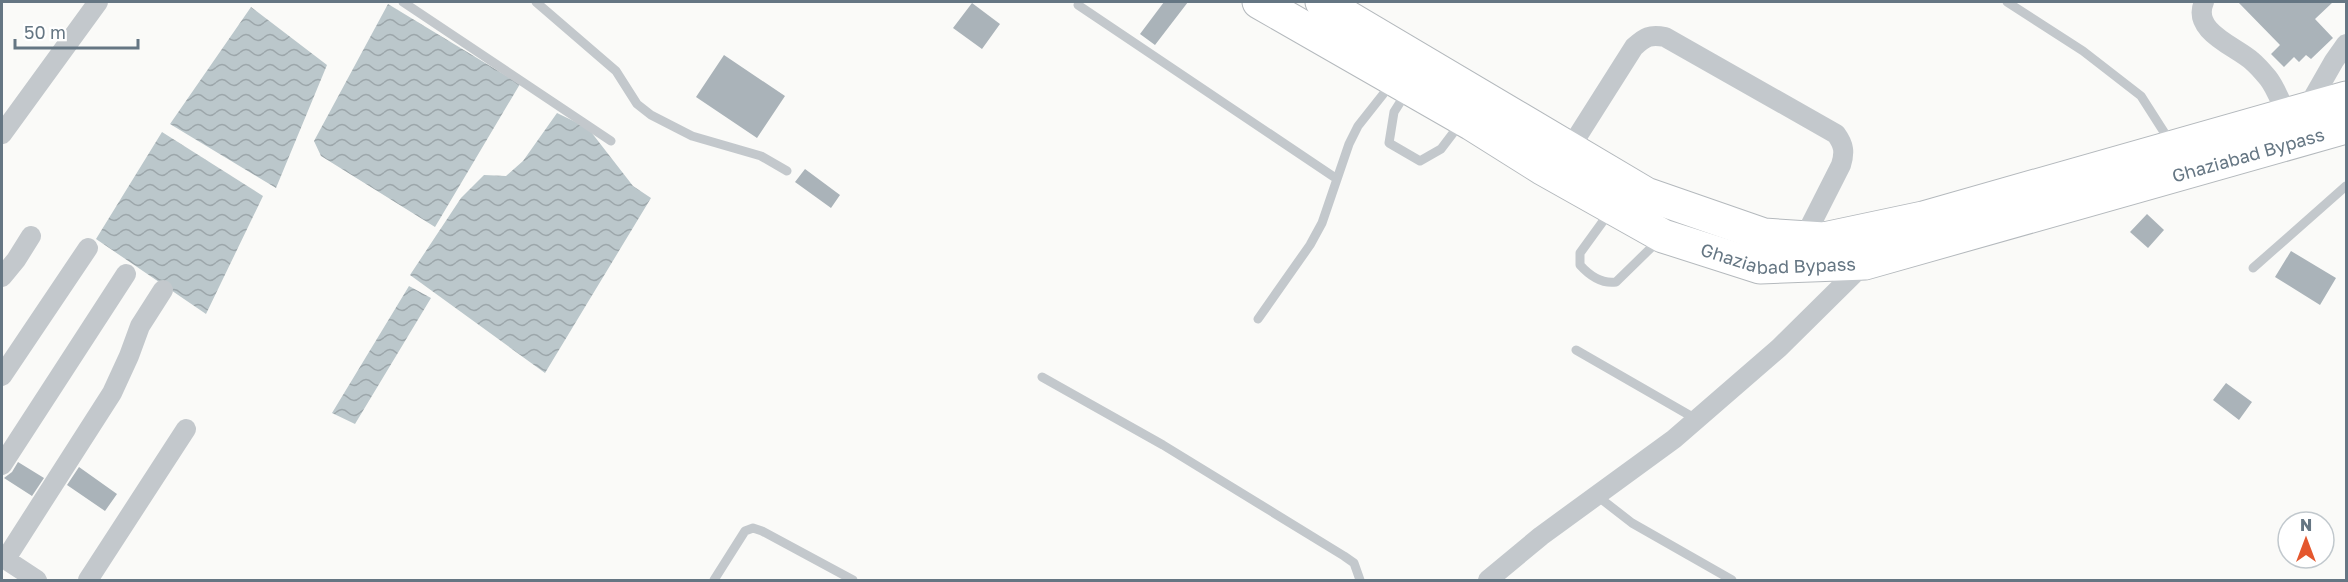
<svg xmlns="http://www.w3.org/2000/svg" width="2348" height="582" viewBox="0 0 2348 582" font-family="'Golos Text',sans-serif">
<style>
.water{fill:url(#water-waves)}
.building{fill:#aab3b9}
.lines{fill:none;stroke-linecap:round;stroke-linejoin:round}
.highway-casing{stroke:#b4b9bd;stroke-width:35}
.lane{stroke:#c3c8cc;stroke-width:9}
.street{stroke:#c3c8cc;stroke-width:20}
.highway{stroke:#fff;stroke-width:33}
.labels{text-anchor:middle;dominant-baseline:central;stroke-width:6;stroke-linejoin:round;paint-order:stroke}
.street-label{font-size:18px;fill:#657683;stroke:#fff}
</style>
<defs>
<pattern id="water-waves" width="16" height="10" patternUnits="userSpaceOnUse" patternTransform="scale(1.5)"><rect width="16" height="10" fill="#bbc7cb"/><path d="M0 5q4-4 8 0t8 0" fill="none" stroke="#9ca6aa"/></pattern>
</defs>
<rect width="100%" height="100%" fill="#fafaf8"/>
<path class="water" d="M388,4L520,84L435,227L321,156L314,141Z
M251,7L327,65L276,188L170,124Z
M557,113L588,128L633,186L651,198L545,373L410,275L461,198L484,175L506,176L523,161Z
M162,132L263,196L206,314L96,239Z
M409,286L431,298L355,424L332,413Z"/>
<path class="building" d="M1164,2H1188L1155,45L1140,34Z
M2238,2H2333L2315,19L2333,38L2311,59L2306,55L2299,62L2294,57L2284,67L2271,54L2280,45Z
M972,3L1000,24L982,49L953,28Z
M724,55L785,96L757,138L696,97Z
M805,169L840,195L831,208L795,182Z
M2147,214L2164,230L2148,248L2130,232Z
M2291,251L2336,278L2320,305L2275,277Z
M2226,383L2252,402L2239,420L2213,400Z
M18,462L44,478L32,496L4,478L12,472Z
M79,467L117,494L105,511L67,485Z"/>
<g class="lines">
<defs>
<g id="highway">
<path id="s1" d="M1259,2L1472,124L1542,168L1663,236L1760,267L1865,263L2346,127"/>
<path d="M1322,2L1646,194L1764,235L1824,239L1923,218L2346,98"/>
</g>
</defs>
<use href="#highway" class="highway-casing"/>
<path class="lane" d="M403,2L611,141
M536,2L616,71L637,104L651,115L692,136L761,156L787,171
M2007,2L2083,51L2141,96L2171,143
M1078,5L1337,179
M1406,93L1394,112L1389,143L1420,161L1441,149L1460,124
M1609,213L1580,253V265C1589,275 1602,284 1616,282L1659,240
M2253,268L2346,186
M1258,319L1310,245L1322,223L1349,144L1358,126L1392,83
M1576,350L1696,419
M1042,377L1163,445L1344,556L1354,563L1360,580
M1596,495L1632,523L1732,580
M714,580L745,531L753,528L762,531L853,580"/>
<path class="street" d="M2204,2C2191,31 2235,46 2252,61C2258,66 2263,72 2268,78C2276,88 2281,103 2287,115
M2306,110L2334,61L2346,44
M2,134L98,2
M1570,148L1634,47C1645,37 1650,34 1665,37L1836,134C1844,145 1845,152 1841,165L1804,238
M2,277L16,260L31,236
M2,376L88,248
M2,465L126,274
M2,557L37,580
M5,560L112,393L129,356L140,326L163,290
M88,580L186,429
M1488,580L1541,536L1674,439L1779,348L1865,263"/>
<use href="#highway" class="highway"/>
</g>
<g class="labels">
<g class="street-label">
<text stroke="none"><textPath href="#s1" startOffset="1072">Ghaziabad Bypass</textPath></text>
<text stroke="none"><textPath href="#s1" startOffset="586">Ghaziabad Bypass</textPath></text>
</g>
</g>
<rect width="2348" height="582" fill="none" stroke="#657683" stroke-width="6"/>
<g transform="translate(2306 540)"><circle r="28" fill="#ffffff" stroke="#c1c8cd" stroke-width="1.5"/>
<path d="M0-4.5L10 22L0 15L-10 22Z" fill="#e4572e"/>
<text y="-9" font-size="16" font-weight="bold" text-anchor="middle" fill="#657683">N</text>
</g>
<path d="M15 39v9h123v-9" fill="none" stroke="#657683" stroke-width="3"/>
<text x="24" y="39" font-size="18" fill="#657683" stroke="#ffffff" stroke-width="4.5" paint-order="stroke">50 m</text>
</svg>
